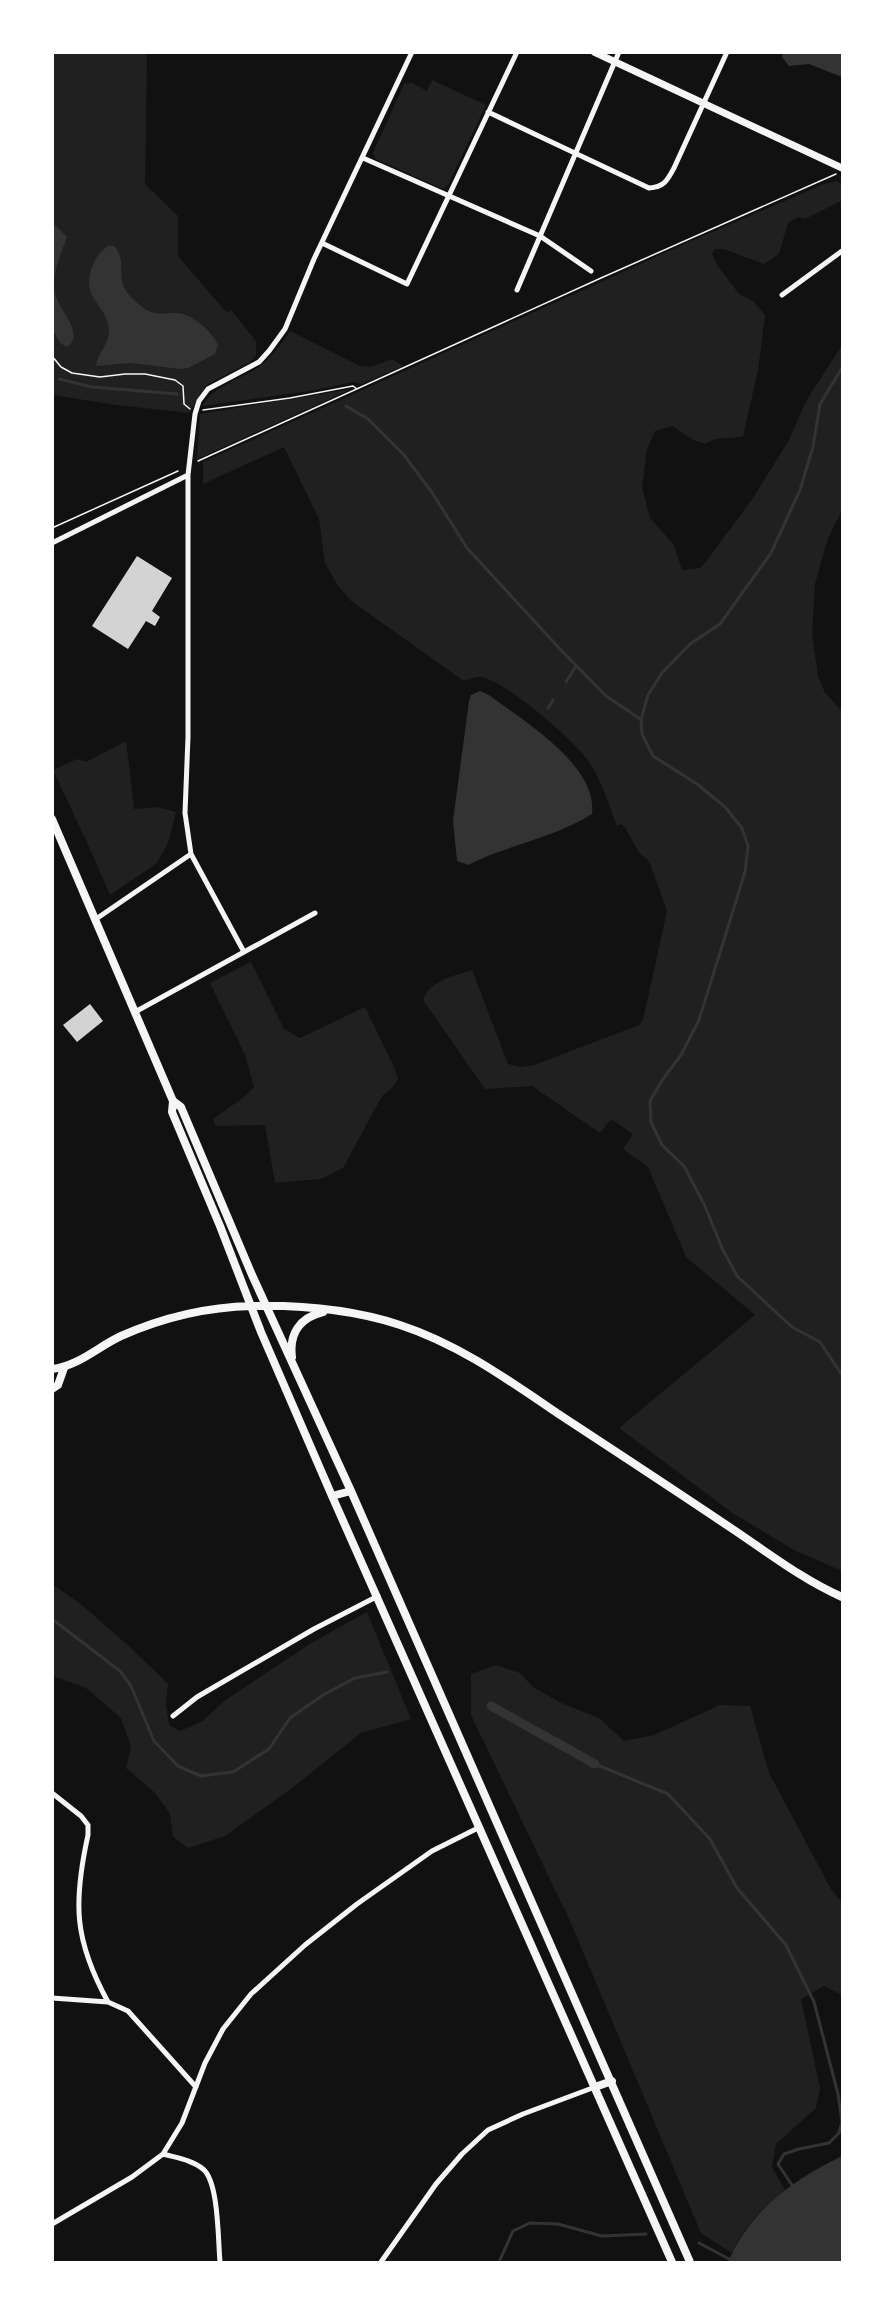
<svg xmlns="http://www.w3.org/2000/svg" width="895" height="2315" viewBox="0 0 895 2315" font-family="'Nunito Sans',sans-serif">
<style>
.green{fill:#202020}
.water{fill:#333}
.lines{fill:none;stroke-linecap:round;stroke-linejoin:round}
.stream{stroke:#333;stroke-width:3}
.canal{stroke:#333;stroke-width:9}
.building{fill:#d3d3d3}
.path{stroke:#f5f5f5;stroke-width:1.5}
.minor{stroke:#f5f5f5;stroke-width:5}
.tertiary{stroke:#f5f5f5;stroke-width:7}
.secondary{stroke:#f5f5f5;stroke-width:8}
</style>
<rect width="100%" height="100%" fill="#111"/>
<path class="green" d="M53,53H147L145,184L178,216V256L227,313L231,310L256,341V355L252,361L206,385L189,413L116,405L53,395Z
M432,80L486,105L448,185L443,189L376,159L373,153L404,84L412,83L427,91Z
M836,181L842,184V202L841,201L805,219L798,217L788,223L779,254L764,264L724,249H715L712,254L717,265L739,294L754,302L765,315L758,370L743,436C727,440 720,435 705,444L692,439L672,426L655,431L647,450L642,487L650,518L674,545L682,570L701,568L751,501L789,440L806,401L842,345V510L828,538L815,584L812,634L818,676L825,693L842,711V1571L794,1550L731,1512L619,1428L755,1315L686,1257L648,1167L623,1149L633,1134L611,1119L600,1133L532,1086L485,1089L423,1000C430,980 454,976 472,970L508,1064L520,1067L534,1065L639,1025L643,1020L667,911L649,861L640,854L624,826L621,824L617,826C608,803 601,778 587,759C570,737 508,683 482,677C476,676 470,679 464,681L351,601L337,584L325,563L319,519L284,447L203,484V462L689,242L824,184Z
M290,331L360,366L371,367L392,359L403,366L362,384L353,382L310,391L203,406C213,385 242,380 260,366C273,356 281,344 290,331Z
M352,389L197,459L200,414Z
M126,741L134,809L157,807L176,812L168,843L157,863L110,895L90,849L53,770L77,759L86,762Z
M251,962L284,1029L300,1038L365,1007L395,1069L398,1079L392,1088L382,1096L343,1168L321,1179L275,1183L265,1125L216,1126L213,1119L244,1097L254,1087L245,1055L210,983Z
M52,1584L82,1605L131,1648L168,1684L166,1704L169,1725L180,1731L203,1721L224,1701L313,1642L367,1612L411,1719L361,1733L296,1785L225,1836L188,1848L173,1837L170,1813L154,1792L126,1768L131,1746L121,1718L86,1688L53,1676Z
M496,1665L520,1673L533,1687L561,1703L599,1718L624,1741L654,1735L720,1705L750,1706L769,1773L831,1889L842,1903V1995L824,1986L801,1999L820,2088L816,2108L776,2144L772,2167L785,2190C764,2207 742,2228 732,2253L701,2233L571,1923L471,1715V1674Z"/>
<path class="water" d="M783,53H842V77L809,64L789,66L782,57Z
M52,222L67,237C61,254 53,270 54,288C56,309 87,334 67,347L60,343L53,330Z
M108,246H114C125,257 119,272 123,285C126,294 138,304 145,309C156,316 164,313 176,313C191,313 213,332 218,345L215,354L188,368L180,369L130,363L96,366C97,354 109,345 109,331C109,315 97,306 91,293C85,277 94,255 108,246Z
M480,691L489,695C523,721 598,765 592,814C554,838 507,845 468,865L457,861L453,821L469,701L471,695Z
M842,2156V2262H728C750,2210 793,2180 842,2156Z"/>
<g class="lines">
<path class="stream" d="M842,368L820,404L813,447L800,490L771,553L720,624L690,644L662,673L648,695L641,720L642,734L653,756L697,784L725,807L742,828L748,846L745,872L699,1020L681,1055L663,1079L650,1101L651,1122L662,1145L684,1166L705,1206L722,1248L737,1276L792,1327L820,1342L842,1375
M59,379L92,387L177,394
M346,406L368,419L404,455L433,494L467,548L559,648L606,696L640,719
M566,682L576,666
M548,708L553,700
M52,1619L120,1671L131,1686L154,1741L178,1766L201,1776L233,1772L269,1749L290,1718L323,1695L355,1678L387,1672
M595,1764L668,1794L710,1839L737,1888L786,1945L814,2002L838,2094L842,2122L839,2133L829,2143L799,2149L784,2154L778,2164L792,2185
M699,2243L729,2259
M499,2262L513,2231L530,2223L558,2224L602,2236L646,2234"/>
<path class="canal" d="M491,1706L595,1764"/>
</g>
<path class="building" d="M137,556L172,578L152,611L160,617L155,626L146,621L128,649L92,626Z
M90,1004L103,1021L77,1042L63,1025Z"/>
<g class="lines">
<path class="path" d="M52,356L61,367L72,373L100,377L125,374H145L175,380L183,386L184,404L190,409
M203,410L290,398L353,386L357,389
M198,461L601,278L836,174
M52,528L178,471"/>
<path class="minor" d="M488,112L649,188C664,187 667,181 674,168L727,52
M363,158L540,236L591,271
M322,243L407,284L517,52
M517,290L619,52
M782,295L842,251
M52,543L188,475
M96,919L191,854
M244,952L191,854L185,813L188,737V475L195,414L199,401L208,389L259,362L269,351L285,329L314,259L412,52
M135,1012L315,913
M173,1716L197,1697L314,1629L378,1596
M52,1793L81,1816L88,1825V1835C73,1903 74,1940 108,2002
M52,1998L108,2002L128,2011L196,2087
M163,2154C177,2158 192,2160 203,2169C219,2182 218,2242 220,2262
M52,2224L132,2177L163,2154L182,2123L205,2063L223,2029L251,1994L305,1945L357,1904L432,1851L480,1827
M381,2262L436,2184L462,2154L488,2130L523,2114L595,2087"/>
<path class="tertiary" d="M594,52L842,168"/>
<path class="secondary" d="M52,819L173,1101L172,1112L220,1226L261,1332L332,1496L672,2262
M173,1101L181,1107L252,1275L351,1491L690,2262
M292,1357C289,1334 299,1318 323,1312
M52,1369C77,1367 99,1346 121,1336C164,1317 206,1307 252,1306C301,1305 354,1310 400,1325C458,1344 507,1379 557,1413C615,1451 673,1489 731,1528C767,1552 803,1580 842,1597
M52,1389L58,1385L64,1368
M332,1496L351,1491
M595,2087L612,2081"/>
</g>
<rect width="895" height="2315" fill="none" stroke="#ffffff" stroke-width="108"/>
</svg>
